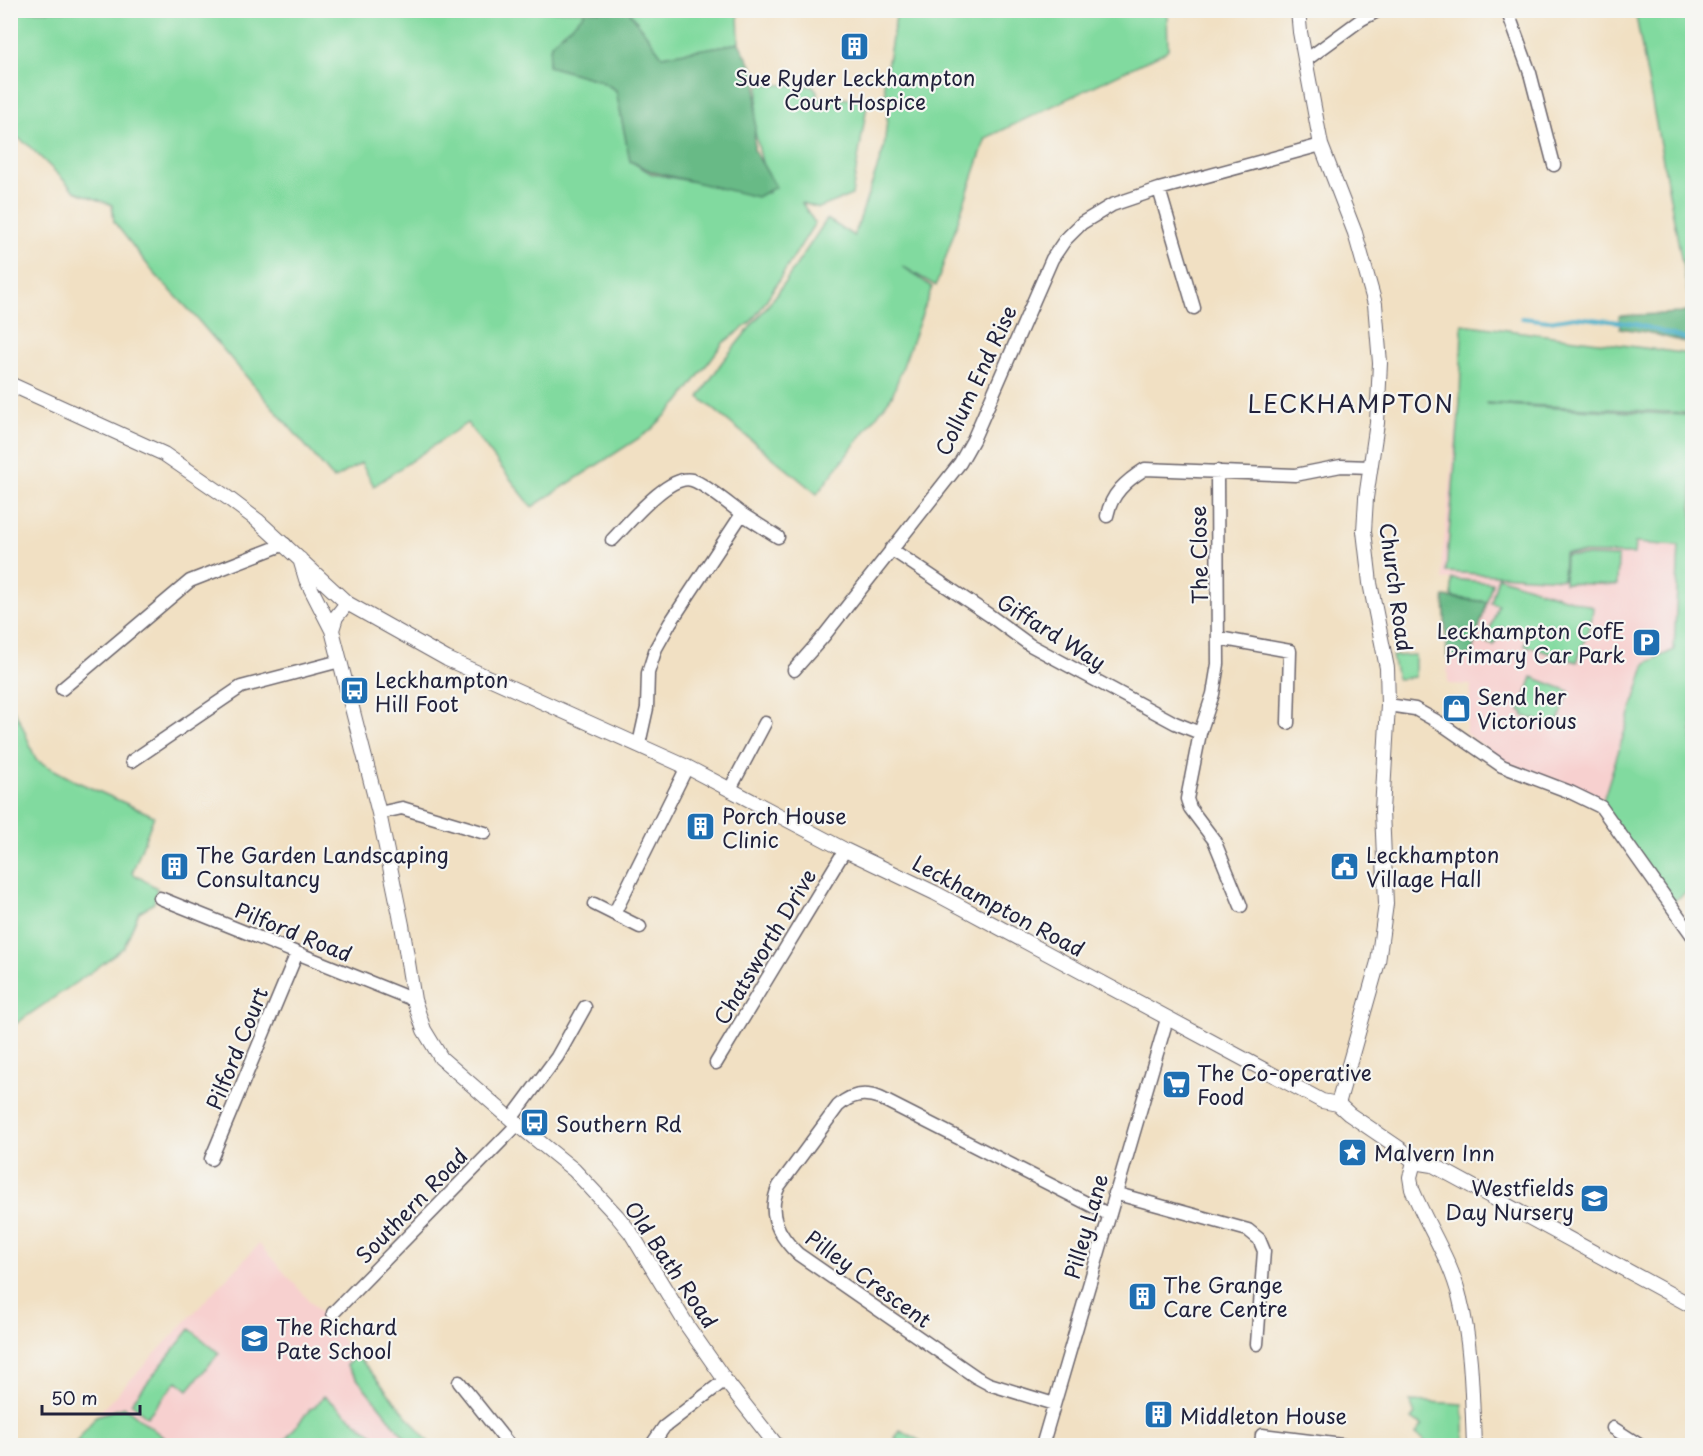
<svg xmlns="http://www.w3.org/2000/svg" width="1703" height="1456" viewBox="0 0 1703 1456" font-family="'Playpen Sans',sans-serif">
<style>
.built{fill:#f7d0cf}
.green{fill:#81da9f;stroke:#527e6d;stroke-width:1.5;fill-rule:evenodd}
.forest{fill:#68ba86;stroke:#456e60;stroke-width:1.5}
.lines{fill:none;stroke-linecap:round;stroke-linejoin:round}
.stream{stroke:#48afc8;stroke-width:4}
.minor-casing{stroke:#6a646b;stroke-width:15}
.tertiary-casing{stroke:#6a646b;stroke-width:16}
.minor{stroke:#fff;stroke-width:12}
.tertiary{stroke:#fff;stroke-width:14}
.labels{text-anchor:middle;dominant-baseline:central;stroke-width:4.5;stroke-linejoin:round;paint-order:stroke}
.poi-label{font-size:21px;fill:#22223b;stroke:#f6f6f2;text-anchor:start}
.street-label{font-size:21px;fill:#22223b;stroke:#f6f6f2}
.quarter-label{font-size:24px;letter-spacing:1.5px;fill:#22223b;stroke:#f6f6f2}
</style>
<rect width="100%" height="100%" fill="#f6f6f2"/>
<filter id="ink" filterUnits="userSpaceOnUse"><feTurbulence type="fractalNoise" baseFrequency=".0167" numOctaves="2"/><feDisplacementMap in="SourceGraphic" scale="12" xChannelSelector="R" yChannelSelector="G"/><feConvolveMatrix kernelMatrix="1 2 1 2 8 2 1 2 1" color-interpolation-filters="sRGB"/></filter>
<filter id="wash" filterUnits="userSpaceOnUse"><feTurbulence type="fractalNoise" baseFrequency=".008" numOctaves="4" result="noise"/><feDisplacementMap in="SourceGraphic" scale="24" xChannelSelector="R" yChannelSelector="G"/><feGaussianBlur stdDeviation="1.35" result="paint"/><feColorMatrix in="noise" values="0 0 0 0 0 0 0 0 0 0 0 0 0 0 0 0 0 1.4 0 .05"/><feComposite in="paint" operator="in"/></filter>
<g filter="url(#wash)">
<rect width="100%" height="100%" fill="#f1e0c3"/>
<path class="built" d="M1459,402L1685,416L1674,650L1646,663L1603,799L1585,789L1509,764L1465,733L1471,685L1448,684L1444,597H1452V579L1443,580L1442,561Z
M259,1244L330,1324L352,1352L367,1367L431,1445L74,1446L96,1416Z"/>
<path class="green" d="M10,11H584L585,14L551,44L548,66L598,80L616,90L630,161L652,174L728,188L769,193L754,128L759,87L761,84L813,86L817,91V98L868,99L852,195L819,208L802,203L815,223L760,310L750,323L723,343L679,402L650,431L532,507L467,423L374,486L361,463L334,479L192,313L154,273L114,222L112,205L75,191L28,145L11,133Z
M629,11H738L739,43L662,56Z
M897,11H1167L1168,49L1165,52L986,138L936,286L902,266L932,287L892,396L817,494L699,397L722,362L777,294L827,219L854,236L884,148L888,110L884,83Z
M1635,11H1692V316Z
M1462,324L1689,354V360L1692,359V888L1670,904L1601,807L1646,663L1674,650L1679,546L1635,543L1634,554L1564,553L1563,579L1446,572L1460,402ZM1486,403L1685,413V415L1486,404Z
M1565,555L1618,557L1617,585L1564,583Z
M1498,577L1593,607L1592,618L1577,662L1524,645L1527,636L1501,627L1494,645L1486,643L1498,605L1491,603Z
M1452,579L1492,583L1487,602L1452,597Z
M1415,655V677L1397,679L1392,656Z
M1532,677L1569,691L1557,726L1523,716L1524,712L1520,711Z
M11,705L22,725L36,760L73,780L154,816L132,873L157,888L154,903L139,912L124,947L97,968L11,1027Z
M190,1329L219,1353L188,1390L177,1381L147,1417L131,1403Z
M356,1356L367,1367L431,1445H411L346,1365Z
M324,1396L378,1439L383,1445H281L310,1409L315,1407Z
M1410,1401L1463,1404L1465,1445H1421L1424,1440L1416,1434L1422,1426L1412,1419L1415,1415Z
M125,1407L173,1445H74L96,1416Z
M900,1430L926,1444L900,1445L895,1438Z"/>
<path class="forest" d="M584,11H629L662,56L739,43L757,76L754,150L776,187L757,197L653,172L630,161L616,90L598,80L548,66L551,44L584,14Z
M1692,310V344L1646,332L1620,328L1619,316L1681,313Z
M1444,597L1487,602L1471,655L1447,658Z"/>
<g class="lines">
<path class="stream" d="M1522,318L1549,321L1575,317L1636,324L1692,341"/>
</g>
</g>
<g filter="url(#ink)">
<g class="lines">
<defs>
<path id="minor" d="M1507,10L1530,73L1554,165
M1306,60L1362,19L1379,10
M1159,189L1194,308
M1217,471L1218,664L1213,694L1200,733L1187,799L1190,808L1214,840L1241,906
M1107,516C1111,494 1126,481 1145,469L1295,475L1341,466L1371,467
M612,540C627,525 669,473 692,480C705,484 730,505 742,514
M891,549L989,615L1030,645L1175,723L1200,733
M1219,638L1290,651L1288,723
M794,670L823,637L960,463L973,440L1052,259L1065,240L1082,223L1112,205L1159,189L1321,145
M62,689L190,581L285,544
M1388,705L1415,709L1440,723L1502,766L1570,792L1601,807L1692,935
M639,744L647,708L648,673L656,648L670,623L742,514L778,537
M132,761L241,687L340,661
M730,789L765,723
M379,813L402,808L485,833
M160,898L414,1000
M594,904L640,927
M614,914L687,767
M716,1063L845,850
M511,1119L557,1057L585,1007
M211,1159L297,953
M1114,1193L1248,1230L1259,1239L1264,1251L1257,1344
M333,1313L518,1124
M459,1382L510,1446
M1054,1404L989,1384L976,1377L798,1254C778,1235 766,1213 779,1186L838,1106C851,1094 864,1092 880,1098L1108,1214
M1613,1428L1641,1446
M651,1446L664,1427L725,1380
M1042,1446L1167,1019
M1261,1446L1262,1435L1350,1446"/>
<path id="tertiary" d="M1298,10L1300,32L1321,145L1355,233L1375,304L1380,363L1377,423L1366,498L1364,531L1370,583L1387,668L1388,705L1382,811L1386,904L1378,962L1338,1104
M10,384L164,454L228,498L257,520L347,603L447,659L687,767L845,850L935,893L1322,1101L1338,1104L1349,1114L1402,1150L1414,1162L1433,1165L1692,1306
M300,559L306,579L332,630
M347,603L336,617L332,630L379,813L402,925L414,1000L424,1030L441,1058L511,1119L574,1170L617,1216L631,1233L688,1327L725,1380L777,1446
M1414,1162L1410,1177L1412,1189C1427,1226 1451,1260 1460,1299C1472,1346 1472,1397 1474,1446"/>
</defs>
<use href="#minor" class="minor-casing"/>
<use href="#tertiary" class="tertiary-casing"/>
<use href="#minor" class="minor"/>
<use href="#tertiary" class="tertiary"/>
</g>
</g>
<defs>
<symbol id="building-square" viewBox="-11 -11 22 22"><rect x="-9" y="-9" width="18" height="18" rx="4" fill="#1f6fb2" stroke="#f6f6f2"/><path d="M-4-6H4V6H1V3H-1V6H-4ZM-2.5-4.3h1.7v1.8h-1.7ZM.8-4.3h1.7v1.8H.8ZM-2.5-1h1.7V.8h-1.7ZM.8-1h1.7V.8H.8Z" fill="#fff"/></symbol>
<symbol id="parking-square" viewBox="-11 -11 22 22"><rect x="-9" y="-9" width="18" height="18" rx="4" fill="#1f6fb2" stroke="#f6f6f2"/><path d="M-3.5-5.5H1a3.5 3.5 0 0 1 0 7H-1V5.5H-3.5ZM-1-3.4V-.6H.8a1.4 1.4 0 0 0 0-2.8Z" fill="#fff"/></symbol>
<symbol id="bus-square" viewBox="-11 -11 22 22"><rect x="-9" y="-9" width="18" height="18" rx="4" fill="#1f6fb2" stroke="#f6f6f2"/><path d="M-5-6H5V4H4V6H2V4H-2V6H-4V4H-5ZM-3.5-4V0h7V-4ZM-3.5 1.2v1.5H-2V1.2ZM2 1.2v1.5H3.5V1.2Z" fill="#fff"/></symbol>
<symbol id="shop-square" viewBox="-11 -11 22 22"><rect x="-9" y="-9" width="18" height="18" rx="4" fill="#1f6fb2" stroke="#f6f6f2"/><path d="M-5-2.5h2.3a2.7 3.5 0 0 1 5.4 0H5L5.5 6h-11ZM-1.5-2.5h3a1.5 2.3 0 0 0-3 0Z" fill="#fff"/></symbol>
<symbol id="civic-square" viewBox="-11 -11 22 22"><rect x="-9" y="-9" width="18" height="18" rx="4" fill="#1f6fb2" stroke="#f6f6f2"/><path d="M-.6-6.5H3V-4.5H.6V-3L4-1V1h2V6H-6V1h2V-1L-.6-3ZM-1.2 2.5V6h2.4V2.5Z" fill="#fff"/></symbol>
<symbol id="supermarket-square" viewBox="-11 -11 22 22"><rect x="-9" y="-9" width="18" height="18" rx="4" fill="#1f6fb2" stroke="#f6f6f2"/><path d="M-6-5.5h2.5l.6 2H6L4.5 2H-2.5L-4.4-4H-6ZM-1.5 3.2a1.3 1.3 0 1 0 .1 0ZM3 3.2a1.3 1.3 0 1 0 .1 0Z" fill="#fff"/></symbol>
<symbol id="sight-square" viewBox="-11 -11 22 22"><rect x="-9" y="-9" width="18" height="18" rx="4" fill="#1f6fb2" stroke="#f6f6f2"/><path d="M0-6L1.8-2.2L6-1.7L2.9 1.2L3.7 5.4L0 3.3L-3.7 5.4L-2.9 1.2L-6-1.7L-1.8-2.2Z" fill="#fff"/></symbol>
<symbol id="school-square" viewBox="-11 -11 22 22"><rect x="-9" y="-9" width="18" height="18" rx="4" fill="#1f6fb2" stroke="#f6f6f2"/><path d="M0-5L7-2L0 1L-7-2ZM-4 1L0 2.5L4 1V4Q0 6-4 4Z" fill="#fff"/></symbol>
</defs>
<g fill-rule="evenodd">
<use href="#building-square" x="838" y="30" width="33" height="33"/>
<use href="#parking-square" x="1630" y="626" width="33" height="33"/>
<use href="#bus-square" x="338" y="674" width="33" height="33"/>
<use href="#shop-square" x="1440" y="692" width="33" height="33"/>
<use href="#building-square" x="684" y="810" width="33" height="33"/>
<use href="#building-square" x="158" y="850" width="33" height="33"/>
<use href="#civic-square" x="1328" y="850" width="33" height="33"/>
<use href="#supermarket-square" x="1160" y="1068" width="33" height="33"/>
<use href="#bus-square" x="518" y="1106" width="33" height="33"/>
<use href="#sight-square" x="1336" y="1136" width="33" height="33"/>
<use href="#school-square" x="1578" y="1182" width="33" height="33"/>
<use href="#building-square" x="1126" y="1280" width="33" height="33"/>
<use href="#school-square" x="238" y="1322" width="33" height="33"/>
<use href="#building-square" x="1142" y="1398" width="33" height="33"/>
</g>
<g class="labels">
<g class="poi-label">
<text x="855" y="77" text-anchor="middle">Sue Ryder Leckhampton<tspan x="855" dy="24">Court Hospice</tspan></text>
<text x="1625" y="630" text-anchor="end">Leckhampton CofE<tspan x="1625" dy="24">Primary Car Park</tspan></text>
<text x="375" y="679">Leckhampton<tspan x="375" dy="24">Hill Foot</tspan></text>
<text x="1477" y="696">Send her<tspan x="1477" dy="24">Victorious</tspan></text>
<text x="722" y="815">Porch House<tspan x="722" dy="24">Clinic</tspan></text>
<text x="196" y="854">The Garden Landscaping<tspan x="196" dy="24">Consultancy</tspan></text>
<text x="1366" y="854">Leckhampton<tspan x="1366" dy="24">Village Hall</tspan></text>
<text x="1197" y="1072">The Co-operative<tspan x="1197" dy="24">Food</tspan></text>
<text x="556" y="1123">Southern Rd</text>
<text x="1374" y="1152">Malvern Inn</text>
<text x="1574" y="1187" text-anchor="end">Westfields<tspan x="1574" dy="24">Day Nursery</tspan></text>
<text x="1163" y="1284">The Grange<tspan x="1163" dy="24">Care Centre</tspan></text>
<text x="276" y="1326">The Richard<tspan x="276" dy="24">Pate School</tspan></text>
<text x="1180" y="1415">Middleton House</text>
</g>
<g class="street-label">
<text transform="translate(975 380) rotate(-65)">Collum End Rise</text>
<text transform="translate(1198 555) rotate(-91)">The Close</text>
<text transform="translate(1397 587) rotate(82)">Church Road</text>
<text transform="translate(1052 631) rotate(32)">Giffard Way</text>
<text transform="translate(999 905) rotate(28)">Leckhampton Road</text>
<text transform="translate(294 931) rotate(22)">Pilford Road</text>
<text transform="translate(764 946) rotate(-59)">Chatsworth Drive</text>
<text transform="translate(236 1048) rotate(-68)">Pilford Court</text>
<text transform="translate(411 1205) rotate(-46)">Southern Road</text>
<text transform="translate(1085 1226) rotate(-74)">Pilley Lane</text>
<text transform="translate(672 1264) rotate(56)">Old Bath Road</text>
<text transform="translate(869 1278) rotate(36)">Pilley Crescent</text>
</g>
<g class="quarter-label">
<text x="1351" y="403">LECKHAMPTON</text>
</g>
</g>
<rect width="1703" height="1456" fill="none" stroke="#f6f6f2" stroke-width="36"/>
<path d="M42 1405v9h98v-9" fill="none" stroke="#22223b" stroke-width="3"/>
<text x="51" y="1405" font-size="18" fill="#22223b" stroke="#f6f6f2" stroke-width="4.5" paint-order="stroke">50 m</text>
</svg>
